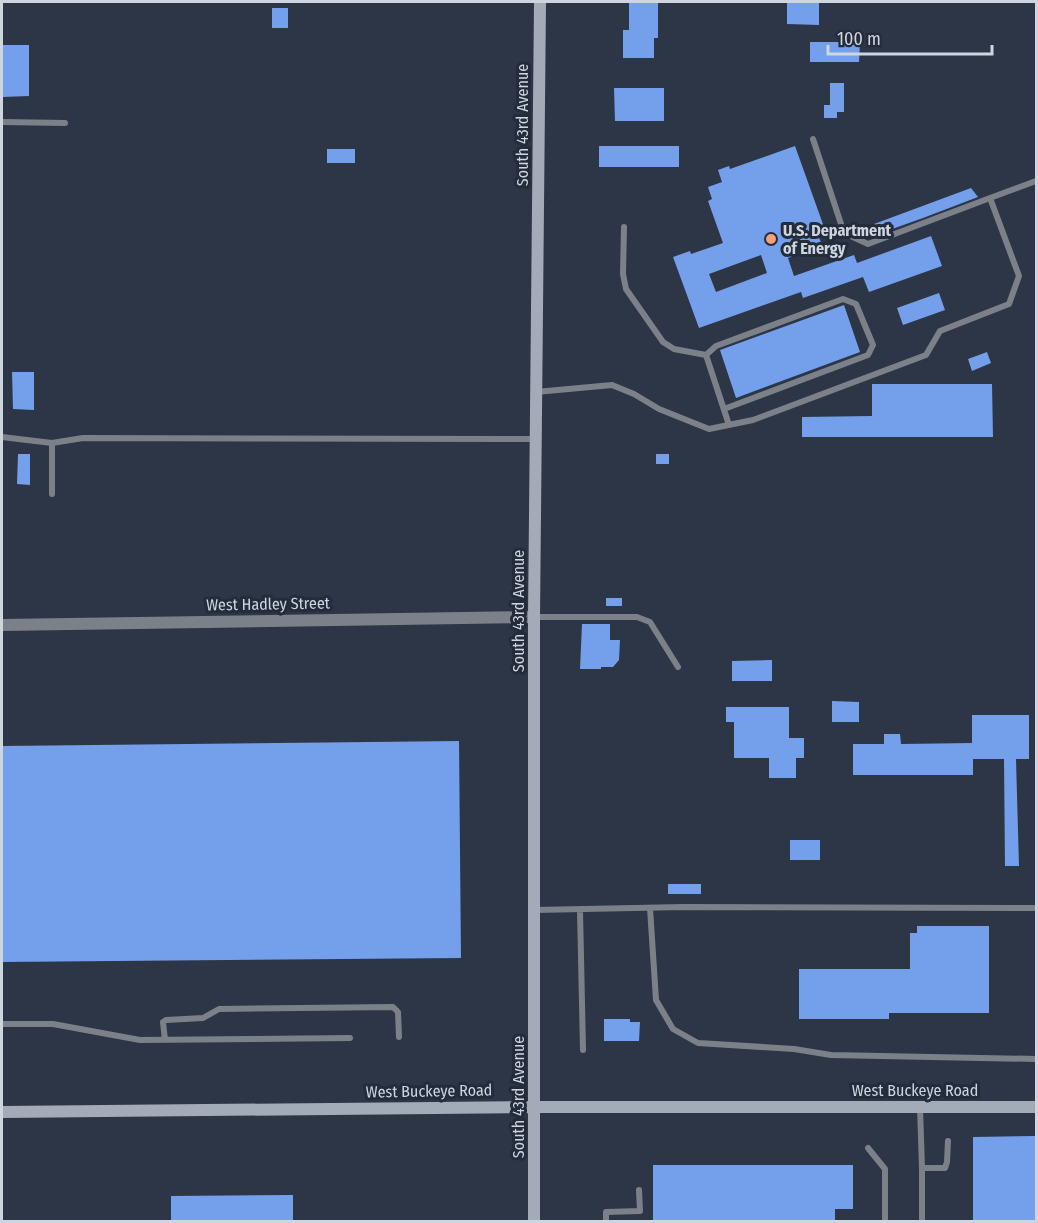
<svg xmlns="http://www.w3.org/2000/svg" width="1038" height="1223" viewBox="0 0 1038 1223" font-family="'Fira Sans Condensed',sans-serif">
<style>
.building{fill:#749fea;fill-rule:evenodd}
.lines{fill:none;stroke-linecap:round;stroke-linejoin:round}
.service{stroke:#7c8189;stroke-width:6}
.minor{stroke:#7c8189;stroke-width:12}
.secondary{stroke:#a3abb8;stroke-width:12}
.poi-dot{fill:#efa377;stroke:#232c3b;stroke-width:2}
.labels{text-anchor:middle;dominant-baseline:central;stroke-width:6;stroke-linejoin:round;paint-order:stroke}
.street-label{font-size:16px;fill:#cfd5df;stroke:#232c3b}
.poi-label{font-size:16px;font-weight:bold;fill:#cfd5df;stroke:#232c3b;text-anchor:start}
</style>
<rect width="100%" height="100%" fill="#2d3646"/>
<path class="building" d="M629,2L658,3V38H654V58H623V30H629Z
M787,2H819V25L787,24Z
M272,8H288V28H272Z
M810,42H860L859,62H810Z
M3,45H29V96L3,97Z
M830,83H844V112H837V118H824V105H830Z
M614,88H664V121H615Z
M599,146H679V167H599Z
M795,146L824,227L816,230L822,245L788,258L794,276L854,255L857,263L931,236L942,266L869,292L863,277L803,298L801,292L699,328L673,257L690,251L691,254L723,243L708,201L712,199L708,187L722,182L718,170L729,166L730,169ZM761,255L767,273L716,292L709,274Z
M327,149H355V163H327Z
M971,188L978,197L923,218L881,233L874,224Z
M939,293L945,310L903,325L897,308Z
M844,305L860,352L736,398L720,350Z
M987,352L991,363L972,371L968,359Z
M12,372H34V410L13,409Z
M872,384H992L993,437H802V417L872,416Z
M18,454H30V485L17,484Z
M656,454H669V464H656Z
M606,598H622V606H606Z
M582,624H610V640H620L619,660L613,667H601V669H580Z
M772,660V681H732V661Z
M832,701L859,702V722H832Z
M726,707H789V738H804V758H796V778H769V758H734V722H726Z
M972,715H1029V759H1016L1019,866H1005L1004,759H973V775H853V744H884V734H900L901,744L972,743Z
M459,741L461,958L2,962V746Z
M790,840H820V860H790Z
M668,884H701V894H668Z
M917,926H989V1013H889V1019H799V969H910V933H917Z
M604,1019H630V1022H640L639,1041H604Z
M1036,1136V1221H973V1137Z
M653,1165H853V1209H835V1221H653Z
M293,1195V1221H171V1196Z"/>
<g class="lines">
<path class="service" d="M2,122L65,123
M990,198L1036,181
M624,227L623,274L626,289L663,342L674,349L706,355L729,425
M706,355L716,346L843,299L856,304L873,345L868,355L724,409
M536,392L612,385L634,394L659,409L709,429L753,420L926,355L940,331L1009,304L1019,276L990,198L868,244L844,233L813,139
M2,437L52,443
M52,494V443L83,438L536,439
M534,617H637L650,622L678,667
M650,908L656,1000L673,1029L698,1043L794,1049L831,1055L1036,1059
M534,910L684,907L1036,908
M580,910L583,1050
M2,1024H53L140,1040L350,1038
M165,1040L163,1022L166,1020L203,1018L219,1009L393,1007L398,1012L399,1037
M920,1107L922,1168H945L947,1162L948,1141
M868,1148L885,1169V1222
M922,1168V1222
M606,1222V1212L640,1211L639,1190"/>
<path class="minor" d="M2,625L534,617"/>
<path class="secondary" d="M2,1112L534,1107H1036
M534,1222V617L540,2"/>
</g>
<circle class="poi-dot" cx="771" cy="239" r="6"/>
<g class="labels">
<g class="street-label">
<text transform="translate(522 125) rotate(-90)">South 43rd Avenue</text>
<text transform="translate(268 604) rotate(-1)">West Hadley Street</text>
<text transform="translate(518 611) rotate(-90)">South 43rd Avenue</text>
<text x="915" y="1090">West Buckeye Road</text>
<text transform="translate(429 1091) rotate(-1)">West Buckeye Road</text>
<text transform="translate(518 1097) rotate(-90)">South 43rd Avenue</text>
</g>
<g class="poi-label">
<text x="783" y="230">U.S. Department<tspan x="783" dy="18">of Energy</tspan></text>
</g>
</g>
<rect width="1038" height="1223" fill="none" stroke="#cfd5df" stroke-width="6"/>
<path d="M828 45v9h164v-9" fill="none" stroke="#cfd5df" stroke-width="3"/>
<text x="837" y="45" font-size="18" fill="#cfd5df" stroke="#232c3b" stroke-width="4.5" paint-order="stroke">100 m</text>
</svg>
